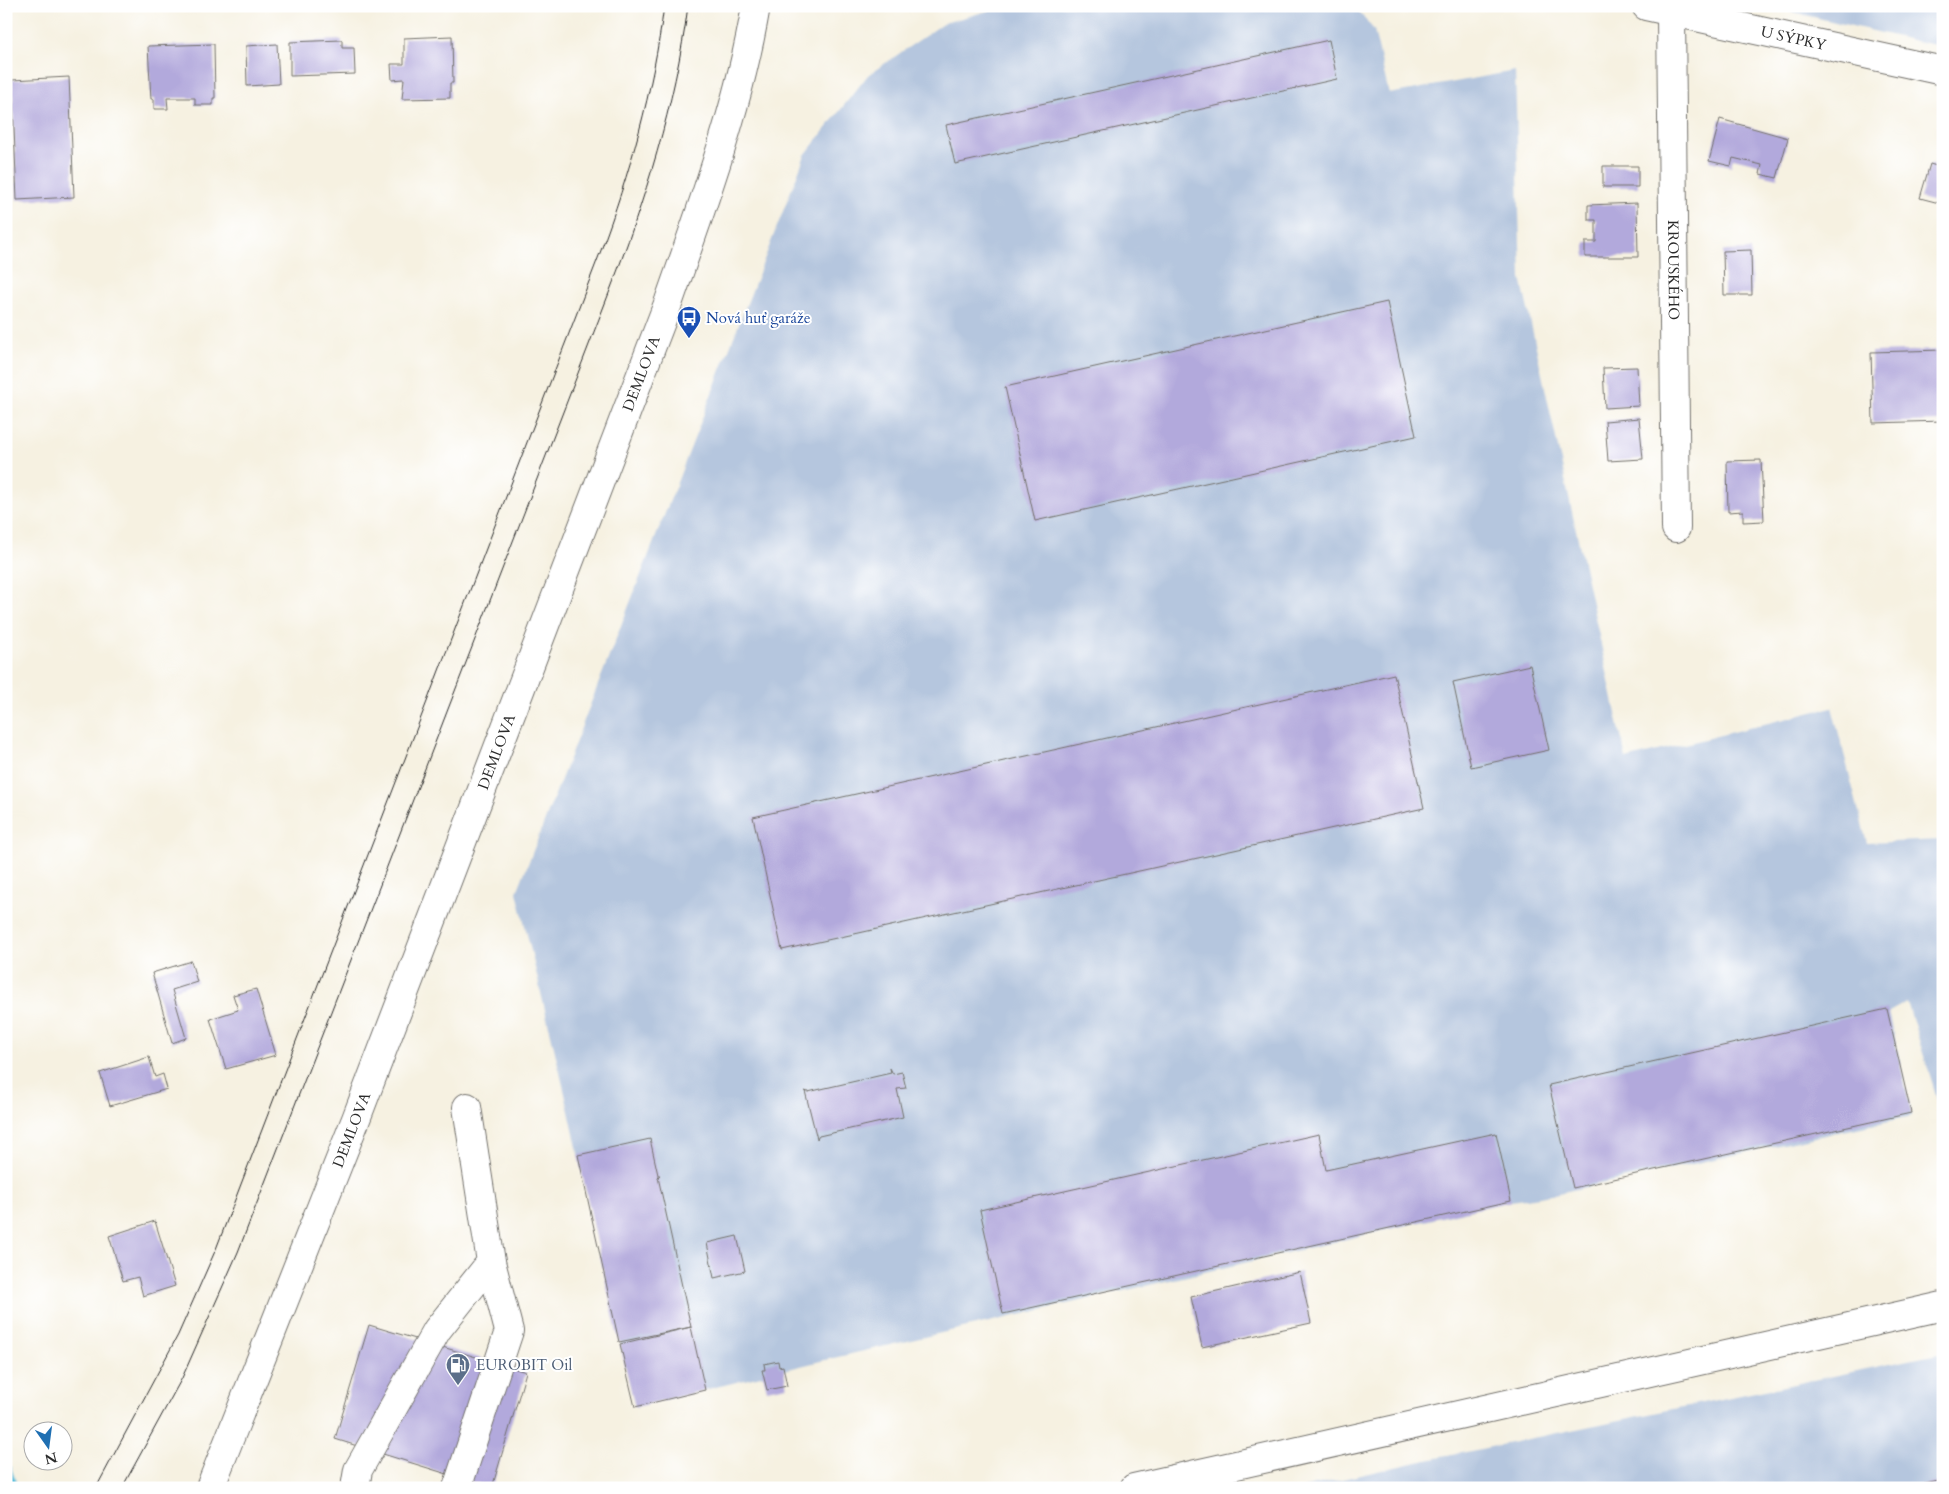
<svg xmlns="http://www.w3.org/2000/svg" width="1949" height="1494" viewBox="0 0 1949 1494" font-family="Cardo,serif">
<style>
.industrial{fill:#b5c6de}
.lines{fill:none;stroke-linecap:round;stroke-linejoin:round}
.stream{stroke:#5cbedb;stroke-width:11}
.building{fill:#b2a9dc}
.minor-casing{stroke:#72706b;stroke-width:30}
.minor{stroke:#fff;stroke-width:28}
.tram{stroke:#2b2b2b;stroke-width:1}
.labels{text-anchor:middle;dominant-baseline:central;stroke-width:4;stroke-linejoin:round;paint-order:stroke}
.street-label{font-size:15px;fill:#2b2b2b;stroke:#fff}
.transit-label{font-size:15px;fill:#164399;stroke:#fff;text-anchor:start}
.service-label{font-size:15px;fill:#4e5e75;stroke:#fff;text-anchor:start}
</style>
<rect width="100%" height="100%" fill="#fff"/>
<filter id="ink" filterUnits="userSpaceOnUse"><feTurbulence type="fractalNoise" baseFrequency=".02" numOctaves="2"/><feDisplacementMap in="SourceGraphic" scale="10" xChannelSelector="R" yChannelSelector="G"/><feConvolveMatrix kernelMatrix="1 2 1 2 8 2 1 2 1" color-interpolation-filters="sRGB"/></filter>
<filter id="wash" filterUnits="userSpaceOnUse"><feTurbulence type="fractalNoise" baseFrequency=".0096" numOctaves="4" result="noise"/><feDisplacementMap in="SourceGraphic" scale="20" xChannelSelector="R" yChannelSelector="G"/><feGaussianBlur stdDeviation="1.12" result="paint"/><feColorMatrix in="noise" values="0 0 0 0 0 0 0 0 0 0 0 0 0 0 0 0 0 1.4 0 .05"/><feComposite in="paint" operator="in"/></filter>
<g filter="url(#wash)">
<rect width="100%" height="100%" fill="#f6f1e1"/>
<path class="industrial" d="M1005,6H1354L1374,30L1389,94L1515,71L1521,278L1626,759L1832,707L1867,843L1943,840V1117L1907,1002L1889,1012L1912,1116L1540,1197L1511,1201L825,1360L635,1407L566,1098L517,892L805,155L868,75L944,23Z
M1767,6H1943V46L1920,42Z
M1943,1353V1488H1303L1413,1463Z"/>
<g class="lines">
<path class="stream" d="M6,1469L12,1488"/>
</g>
<g id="blocks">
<path class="building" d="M452,36L453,83H450V98L402,99L404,79L392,80L391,64H404V38Z
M342,40V48H354L355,74L290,76V42Z
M1329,40L1337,79L955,164L946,125Z
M214,44L215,98H213V105H195V98H167L168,109H154V99H151L148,46Z
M277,44L279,84L247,86L246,46Z
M69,77L74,197L17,200L12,80Z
M1720,119L1788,138L1777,178L1760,174L1762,165L1733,158L1731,166L1709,161Z
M1930,164L1943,168V204L1920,198Z
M1603,166H1638V187H1603Z
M1637,203L1638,257H1585V242H1596V220H1588V205Z
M1751,250L1752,295H1724L1723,251Z
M1387,302L1416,436L1035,521L1005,387Z
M1943,350V421L1873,423L1871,352Z
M1637,367L1639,406L1605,408L1603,368Z
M1639,418L1643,459L1608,461L1605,421Z
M1761,460L1764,521L1743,522V511L1728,512L1727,461Z
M1530,665L1549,750L1471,767L1453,682Z
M1394,674L1424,808L782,950L753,817Z
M191,961L197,982L172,990L186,1038L172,1043L152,973Z
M256,989L276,1055L226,1069L210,1019L238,1010L233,995Z
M1887,1009L1911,1113L1573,1188L1549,1085Z
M149,1057L155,1077L163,1074L167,1089L110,1106L100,1073Z
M890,1068L893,1074L902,1072L906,1088L897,1089L903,1117L819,1136L817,1139L805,1091L808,1092L891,1073Z
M1496,1133L1511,1201L1003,1314L980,1210L1319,1134L1326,1170Z
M650,1139L658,1175H660L658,1177L691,1327L619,1342L578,1155Z
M155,1221L175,1286L143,1296L138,1277L123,1281L109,1236Z
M737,1236L745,1271L714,1278L707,1243Z
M1300,1272L1311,1323L1202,1347L1191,1297Z
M369,1325L526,1372L492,1488L335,1439Z
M691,1327L705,1390L635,1407L620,1344Z
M778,1361L779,1367L783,1366L787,1386L767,1390L762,1370H765L764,1364Z
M1943,1480V1488H1913L1912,1487Z"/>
</g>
</g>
<g filter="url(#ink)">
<use href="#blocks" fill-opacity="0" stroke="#72706b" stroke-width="1"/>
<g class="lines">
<defs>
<g id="minor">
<path id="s1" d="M1646,6L1943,71"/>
<path id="s2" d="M1671,12L1676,528"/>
<path id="s3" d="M210,1488L356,1119L669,301C703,204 739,107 756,6"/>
<path d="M355,1488L358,1470L437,1330L491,1262L467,1107"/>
<path d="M457,1488L509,1331L491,1262"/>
<path d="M1134,1488L1943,1306"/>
</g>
</defs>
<use href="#minor" class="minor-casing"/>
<use href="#minor" class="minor"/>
<path class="tram" d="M96,1488L178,1335L216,1249L600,253C630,173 653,91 664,6
M122,1488L182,1378L238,1252L609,293C645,200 675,105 688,6"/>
</g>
</g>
<defs>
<symbol id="bus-pin" viewBox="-11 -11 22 30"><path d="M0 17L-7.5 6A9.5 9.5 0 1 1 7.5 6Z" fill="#1a4fb4" stroke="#fff"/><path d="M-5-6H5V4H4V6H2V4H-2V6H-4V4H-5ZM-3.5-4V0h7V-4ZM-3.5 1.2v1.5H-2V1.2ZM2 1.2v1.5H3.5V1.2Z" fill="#fff"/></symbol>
<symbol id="fuel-pin" viewBox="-11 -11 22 30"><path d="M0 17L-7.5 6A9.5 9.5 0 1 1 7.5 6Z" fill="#5c6f8a" stroke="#fff"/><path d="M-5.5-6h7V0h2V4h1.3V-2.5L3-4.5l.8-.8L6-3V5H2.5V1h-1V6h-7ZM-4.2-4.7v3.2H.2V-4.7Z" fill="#fff"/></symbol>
</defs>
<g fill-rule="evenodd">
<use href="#bus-pin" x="675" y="304" width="28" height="38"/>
<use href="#fuel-pin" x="444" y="1351" width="28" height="38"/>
</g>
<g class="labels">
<g class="street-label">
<text stroke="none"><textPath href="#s1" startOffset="151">U SÝPKY</textPath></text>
<text stroke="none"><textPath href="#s2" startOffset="258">KROUSKÉHO</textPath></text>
<text stroke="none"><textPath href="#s3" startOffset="1195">DEMLOVA</textPath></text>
<text stroke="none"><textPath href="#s3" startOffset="790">DEMLOVA</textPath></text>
<text stroke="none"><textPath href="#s3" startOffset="385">DEMLOVA</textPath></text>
</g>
<g class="transit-label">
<text x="706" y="318">Nová huť garáže</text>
</g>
<g class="service-label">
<text x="476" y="1365">EUROBIT Oil</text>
</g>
</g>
<rect width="1949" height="1494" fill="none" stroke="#fff" stroke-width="25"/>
<g transform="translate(48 1446) rotate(166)"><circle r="24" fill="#ffffff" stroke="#aaaaaa"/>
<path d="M0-4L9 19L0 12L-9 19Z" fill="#1f6fb2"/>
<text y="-8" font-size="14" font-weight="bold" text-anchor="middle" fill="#2b2b2b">N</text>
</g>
</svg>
